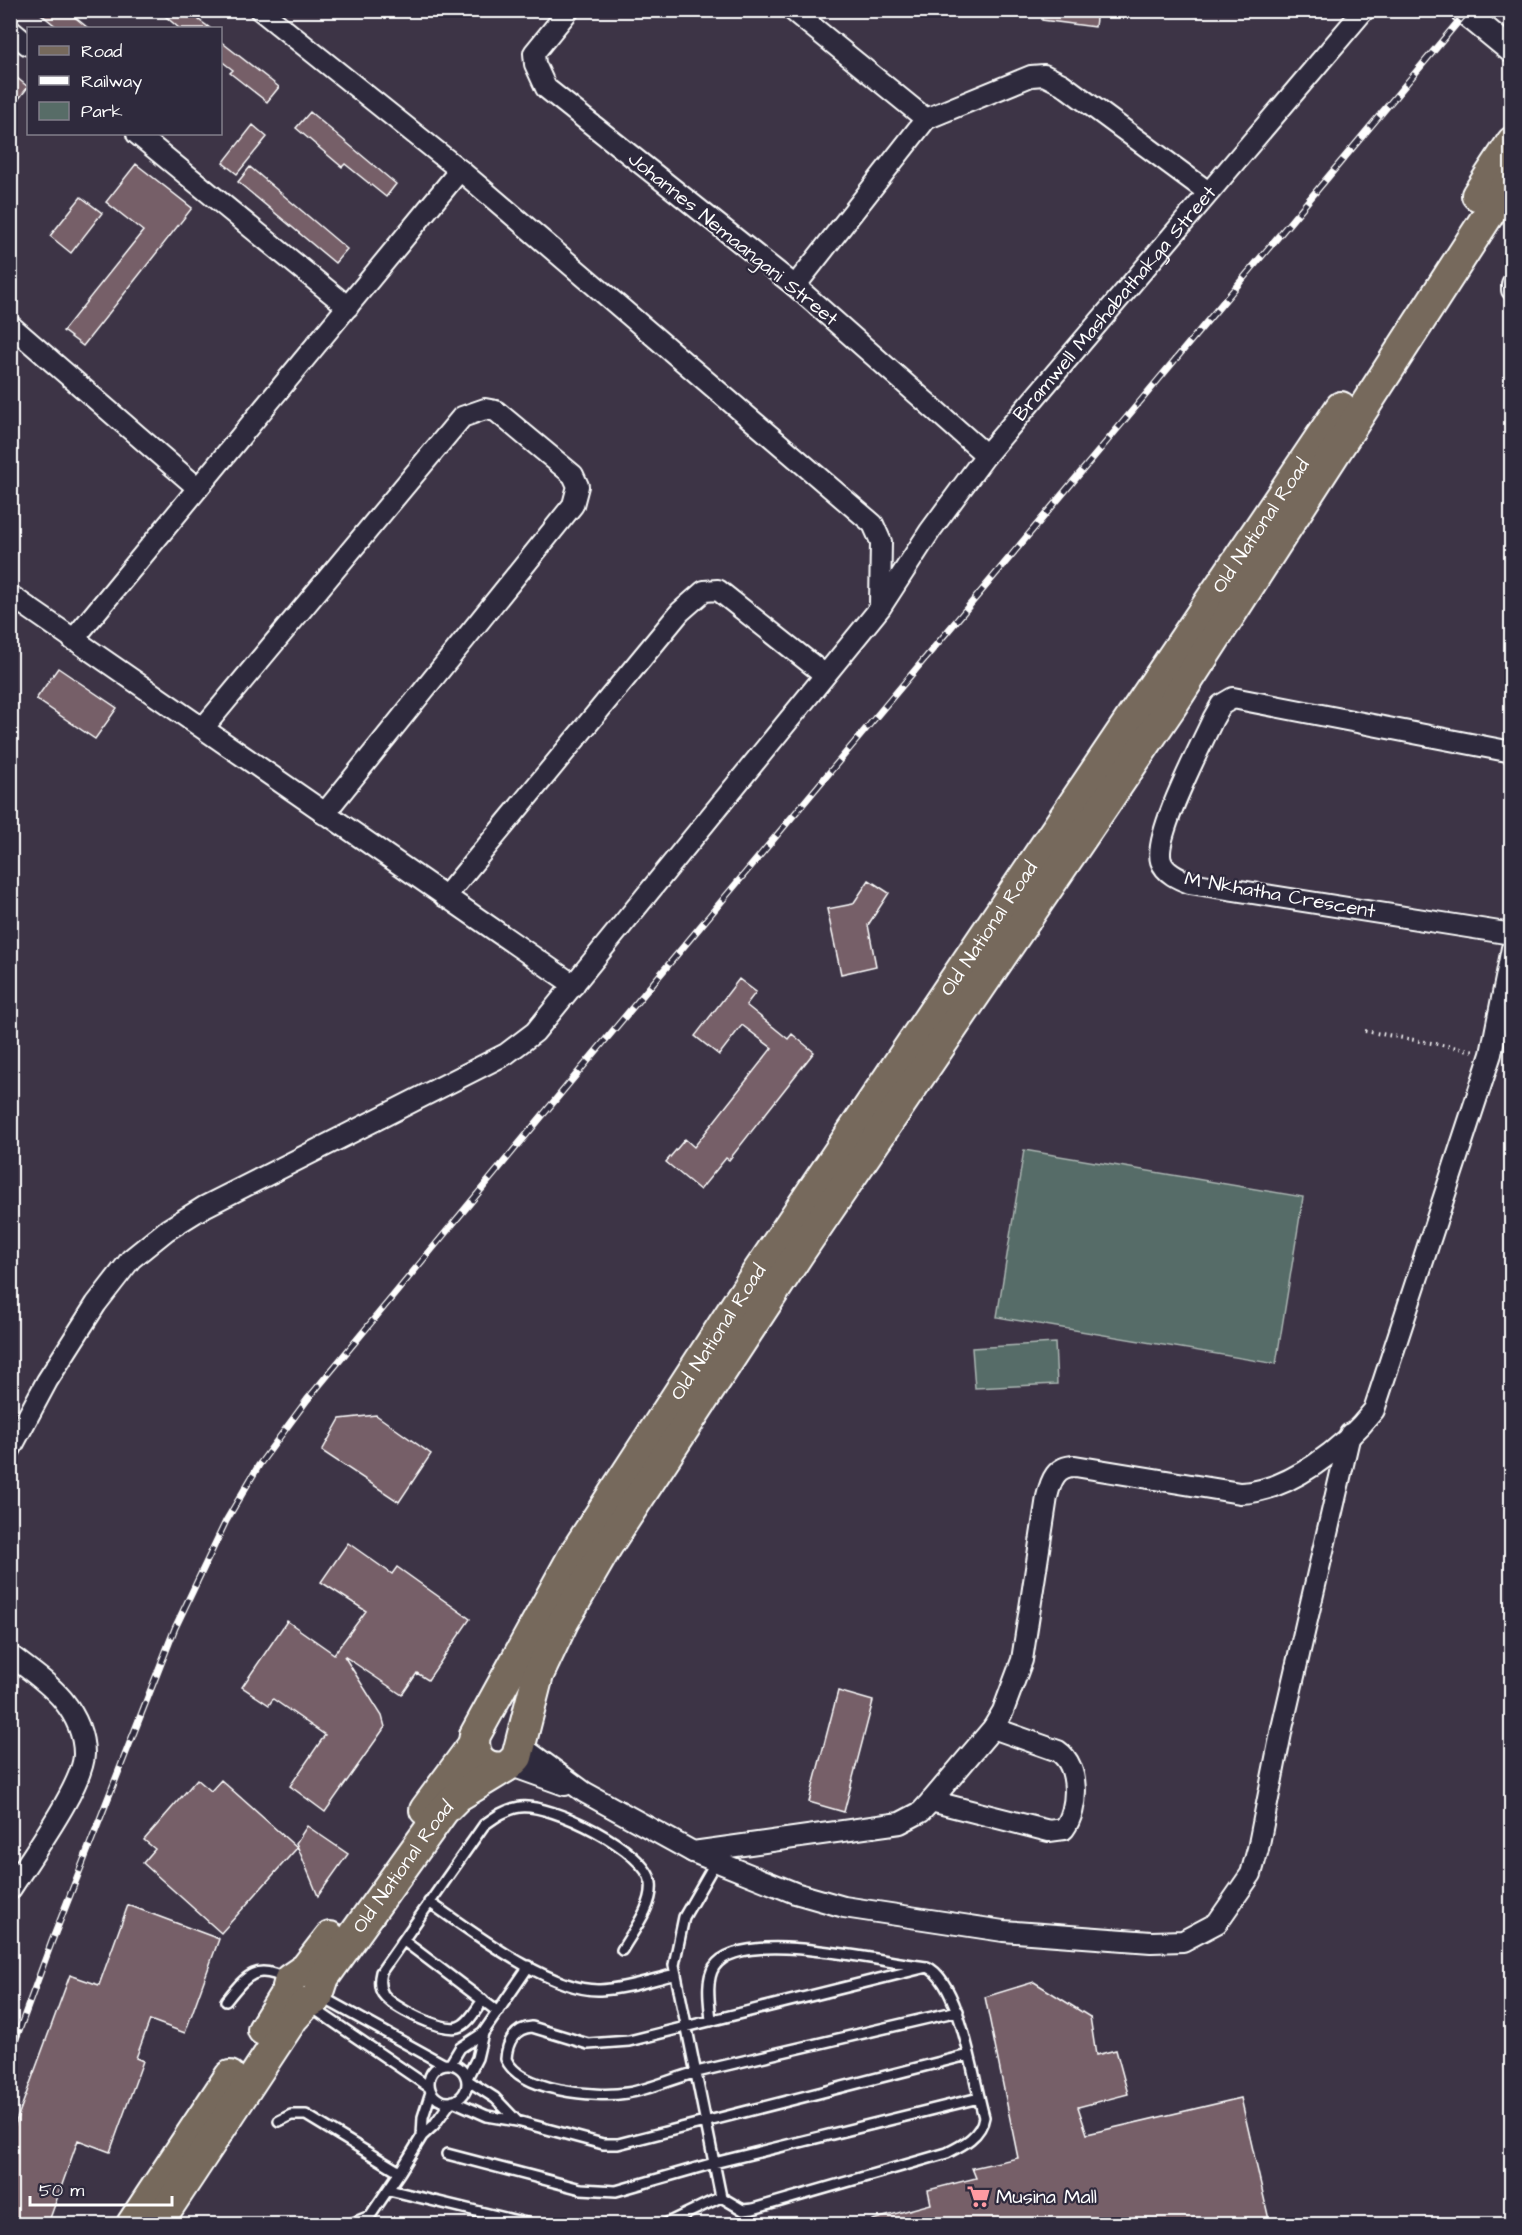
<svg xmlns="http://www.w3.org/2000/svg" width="1522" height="2235" viewBox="0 0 1522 2235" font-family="'Architects Daughter',sans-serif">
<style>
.green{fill:#576c67;stroke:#abb6b3;stroke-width:1.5}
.building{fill:#765e68;stroke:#fff;stroke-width:1.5}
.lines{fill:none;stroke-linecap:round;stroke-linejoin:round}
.service-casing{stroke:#fff;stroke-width:14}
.minor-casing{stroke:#fff;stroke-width:24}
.tertiary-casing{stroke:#fff;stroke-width:28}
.primary-casing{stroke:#fff;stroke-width:34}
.path{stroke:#fff;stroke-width:4;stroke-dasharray:1.5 4.5;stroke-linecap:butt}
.service{stroke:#2f2a3d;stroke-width:9}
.minor{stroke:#2f2a3d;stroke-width:20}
.tertiary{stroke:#2f2a3d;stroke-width:24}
.primary{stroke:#76695c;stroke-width:30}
.rail-casing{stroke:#fff;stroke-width:7}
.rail{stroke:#2f2a3d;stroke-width:4.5;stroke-dasharray:14;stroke-linecap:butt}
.labels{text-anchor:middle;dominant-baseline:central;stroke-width:4.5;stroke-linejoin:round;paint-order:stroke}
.street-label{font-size:20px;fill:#fff;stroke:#2f2a3d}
.poi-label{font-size:20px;fill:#fff;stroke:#2f2a3d;text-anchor:start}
</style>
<rect width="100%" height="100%" fill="#3d3446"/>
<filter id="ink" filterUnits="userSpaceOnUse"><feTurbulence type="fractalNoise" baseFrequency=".0167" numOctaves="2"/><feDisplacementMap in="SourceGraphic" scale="12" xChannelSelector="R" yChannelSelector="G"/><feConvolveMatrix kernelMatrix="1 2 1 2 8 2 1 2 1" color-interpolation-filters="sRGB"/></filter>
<g filter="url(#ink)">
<path class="green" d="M1024,1150L1303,1197L1276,1364L997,1317Z
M1055,1343L1057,1384L975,1388L972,1348Z"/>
<path class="building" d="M36,10H66L88,28H58Z
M158,10H193L201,17L199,20L210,28H179Z
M1042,10H1097L1095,27L1042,20Z
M220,41L279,87L267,102L230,73L233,70L220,60Z
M10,72L28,87L10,110Z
M310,112L396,184L386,197L345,164L342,167L296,128Z
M253,125L267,137L237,174L223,163Z
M136,164L192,208L83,346L63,331L143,231L106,202Z
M250,167L347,249L335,263L238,182Z
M81,197L102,213L71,253L50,236Z
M58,668L117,708L95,739L36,699Z
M869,880L889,893L868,925L876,966L841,974L827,909L853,904Z
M739,979L756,992L746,1005L788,1039L792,1034L814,1052L729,1160L726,1158L700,1190L666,1162L685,1139L694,1147L772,1048L742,1025L719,1055L695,1036Z
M376,1415L431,1454L399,1502L322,1451L340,1419Z
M348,1543L392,1574L397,1567L470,1619L428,1680L417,1673L402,1695L344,1656L382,1716L385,1727L325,1812L290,1786L325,1735L273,1699L269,1705L242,1687L287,1621L334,1654L354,1627L366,1611L321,1582Z
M838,1691L873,1701L844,1812L809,1802Z
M197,1779L211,1791L221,1780L297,1848L221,1933L143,1863L155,1849L144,1840Z
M307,1826L348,1854L318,1896L296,1843Z
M128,1905L219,1939L185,2033L150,2020L136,2058L143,2061L110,2152L78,2140L48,2224H10V2138L70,1975L99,1985Z
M1034,1982L1090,2017L1096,2055L1116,2050L1128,2094L1078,2107L1087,2134L1241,2098L1270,2224H872V2220L931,2204L928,2190L976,2178L972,2168L1018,2158L985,1997Z"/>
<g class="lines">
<defs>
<path id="service" d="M715,1863L684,1917L674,1965L721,2197
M429,1902C470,1930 550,1992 600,1990C625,1989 651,1980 676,1974
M404,1941L498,2012
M927,1967L629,2041L588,2044L532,2027C515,2028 507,2042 506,2059C520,2091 595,2098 627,2093C652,2089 676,2077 701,2071C786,2051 872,2031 958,2011
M323,1994L327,2000L443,2064
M483,2000C476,2009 469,2024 458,2027C442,2032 393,2008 383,1994C379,1988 379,1980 381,1972L484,1825C495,1817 506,1809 520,1807C551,1803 646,1850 651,1883C654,1905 633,1931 622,1950
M226,2001C246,1976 256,1962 287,1980
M313,2008L429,2087
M451,2063L460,2048L483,2033L529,1966
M429 2083a19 19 0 1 1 38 0a19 19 0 1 1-38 0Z
M467,2078L477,2058L483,2033
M467,2080L495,2098L517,2121
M453,2101L487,2116L517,2121L603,2144H618L968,2055
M279,2121L291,2115H306L400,2172L422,2136L434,2125L450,2103
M422,2136L423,2117L431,2092
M447,2154L581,2189L616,2191L714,2163L979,2098
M389,2190L530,2224
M351,2224L370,2216L400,2172
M665,2224L721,2197L743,2210L753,2209L947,2153C963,2145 981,2136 984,2117C974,2083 960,1981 927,1967C884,1963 740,1926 714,1967C705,1981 710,2006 711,2021"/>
<g id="minor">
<path d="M260,10L460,170L873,524L881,542L880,605"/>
<path d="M569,10L534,53L535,64L546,88L795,286L986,455"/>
<path d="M792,10L926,119L795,286"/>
<path d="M10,30L28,45"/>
<path d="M926,119L1031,76L1044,75L1062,84L1208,192"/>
<path d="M137,134L348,307"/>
<path d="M1512,284V290"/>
<path d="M10,325L198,488"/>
<path d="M10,595L574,985"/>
<path d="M73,640L460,170"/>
<path d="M204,727L462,417L485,409L496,411L573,475L578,486L573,505L324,814"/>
<path d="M1512,752L1233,698L1221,705L1213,719C1201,746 1153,836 1161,861C1165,873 1179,879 1190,883L1512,934"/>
<path d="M445,897L680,612L704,591L718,590L824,674"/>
<path id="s1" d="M10,1450L47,1381L96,1304L131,1259L167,1230L204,1207L506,1054L535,1032L880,608L930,531L986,455L1364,10"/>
<path d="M10,1655C28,1669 48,1682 63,1700C75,1715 84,1733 84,1754C84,1785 28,1861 10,1890"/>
<path d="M521,1746L584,1792L693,1852L900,1823L921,1812L931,1801L993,1728L1003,1711L1022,1660L1047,1497C1051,1480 1056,1466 1075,1466L1240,1493C1288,1492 1345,1447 1374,1410L1491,1054L1512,948"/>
<path d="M509,1765L565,1785"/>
<path d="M931,1801L1049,1831L1064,1829C1079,1809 1080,1766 1058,1751L993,1728"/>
<path d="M693,1852L795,1893L844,1907L1003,1931L1151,1942L1183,1941L1217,1923L1251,1874L1258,1849L1282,1728L1350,1434"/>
</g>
<path id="tertiary" d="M1462,10L1512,51"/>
<g id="primary">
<path d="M1477,195L1512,142"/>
<path id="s2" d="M505,1767C483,1770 471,1756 475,1735L575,1553L753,1279L1341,407"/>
<path d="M425,1810L473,1745"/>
<path d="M263,2030L287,1991L290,1979L306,1968L330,1937"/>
<path d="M132,2224L230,2076"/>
<path id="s3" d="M157,2224L293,2018L305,2005L317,1998L324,1977L443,1811L458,1796L509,1765L517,1757L538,1675L563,1622L607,1546L799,1253L1170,708L1512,178"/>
</g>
</defs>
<use href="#service" class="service-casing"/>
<use href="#minor" class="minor-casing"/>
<use href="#tertiary" class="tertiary-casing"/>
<use href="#primary" class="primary-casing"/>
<path class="path" d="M1365,1031L1475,1051"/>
<use href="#service" class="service"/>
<use href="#minor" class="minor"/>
<use href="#tertiary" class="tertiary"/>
<use href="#primary" class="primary"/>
<defs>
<path id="rail" d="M10,2055L52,1941L175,1628L226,1521L259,1465L307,1400L571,1081L1468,10"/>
</defs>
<use href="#rail" class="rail-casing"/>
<use href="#rail" class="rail"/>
</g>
</g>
<defs>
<symbol id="supermarket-bare" viewBox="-9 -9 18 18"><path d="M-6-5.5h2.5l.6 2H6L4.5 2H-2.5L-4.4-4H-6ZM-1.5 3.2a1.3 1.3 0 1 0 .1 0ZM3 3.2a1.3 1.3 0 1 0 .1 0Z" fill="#ff9aa2" stroke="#2f2a3d" stroke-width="2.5" paint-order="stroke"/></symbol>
</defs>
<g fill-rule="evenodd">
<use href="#supermarket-bare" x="962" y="2180" width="33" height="33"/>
</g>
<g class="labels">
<g class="street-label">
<text transform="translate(733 239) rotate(39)">Johannes Nemaangani Street</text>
<text stroke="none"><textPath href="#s1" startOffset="1623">Bramwell Mashabathakga Street</textPath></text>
<text stroke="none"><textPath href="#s2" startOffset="1496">Old National Road</textPath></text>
<text transform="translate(1280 895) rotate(10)">M Nkhatha Crescent</text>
<text stroke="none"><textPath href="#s2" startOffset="1010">Old National Road</textPath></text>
<text stroke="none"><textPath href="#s2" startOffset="524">Old National Road</textPath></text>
<text stroke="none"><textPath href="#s3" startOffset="436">Old National Road</textPath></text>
</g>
<g class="poi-label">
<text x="996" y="2197">Musina Mall</text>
</g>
</g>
<rect width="1522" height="2235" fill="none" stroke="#2f2a3d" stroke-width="36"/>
<rect x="18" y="18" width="1486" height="2199" fill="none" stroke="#fff" stroke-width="2" filter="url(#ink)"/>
<rect x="27" y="27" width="195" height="108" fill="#2f2a3d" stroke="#827f8b" stroke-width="1.5"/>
<rect x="39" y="46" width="30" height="9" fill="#76695c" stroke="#827f8b" stroke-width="1.5"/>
<text x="81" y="57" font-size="18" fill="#ffffff">Road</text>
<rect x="39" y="76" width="30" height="9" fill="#ffffff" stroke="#827f8b" stroke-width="1.5"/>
<text x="81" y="87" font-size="18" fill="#ffffff">Railway</text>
<rect x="39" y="102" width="30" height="18" fill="#576c67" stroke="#827f8b" stroke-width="1.5"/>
<text x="81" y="117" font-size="18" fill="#ffffff">Park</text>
<path d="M30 2196v9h142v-9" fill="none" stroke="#ffffff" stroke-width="3"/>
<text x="39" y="2196" font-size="18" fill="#ffffff" stroke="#2f2a3d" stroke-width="4.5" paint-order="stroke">50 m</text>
</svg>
